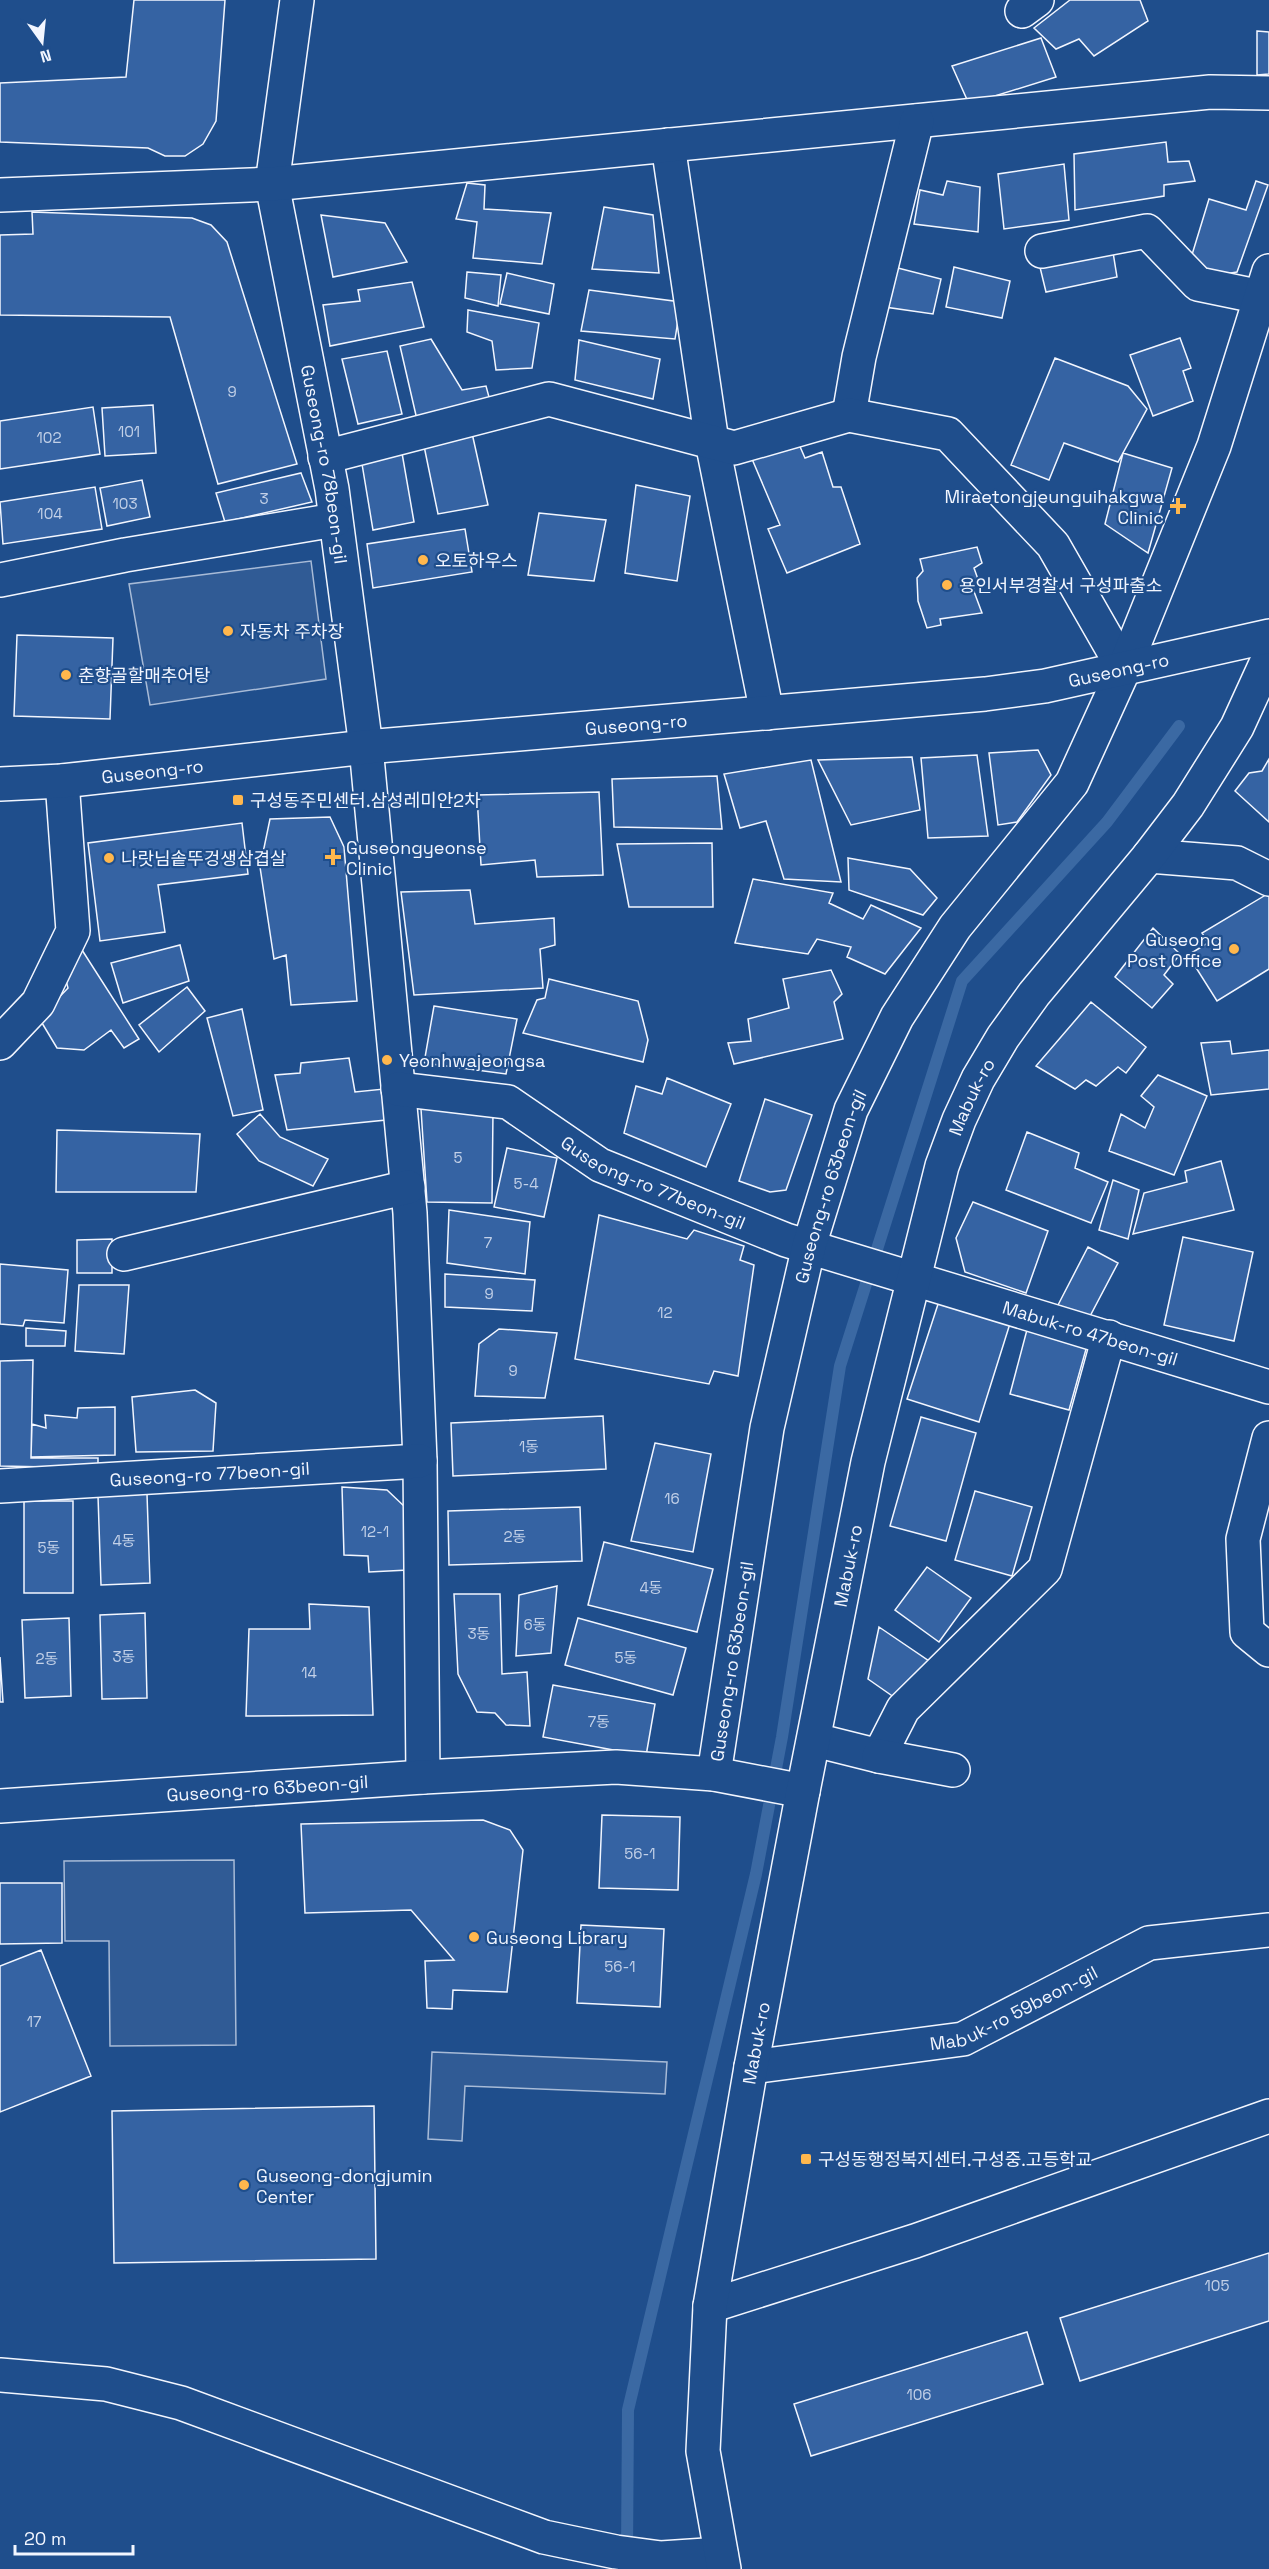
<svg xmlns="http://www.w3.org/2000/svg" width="1269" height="2569" viewBox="0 0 1269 2569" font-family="'Space Grotesk','Noto Sans KR',sans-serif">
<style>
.parking{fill:#305b95;stroke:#a8bbd7;stroke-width:1.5}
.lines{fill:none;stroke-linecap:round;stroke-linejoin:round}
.stream{stroke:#3b69a3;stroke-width:12}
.building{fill:#3563a3;stroke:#f2f6ff;stroke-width:1.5}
.minor-casing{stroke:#f2f6ff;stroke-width:36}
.major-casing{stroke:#f2f6ff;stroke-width:36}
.minor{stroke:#1f4e8c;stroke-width:33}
.major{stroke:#1f4e8c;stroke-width:33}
.poi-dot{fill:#ffb74d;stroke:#1f4e8c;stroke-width:2}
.labels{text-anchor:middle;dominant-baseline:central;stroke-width:4.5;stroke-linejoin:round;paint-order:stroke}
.number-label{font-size:15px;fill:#c3d1e8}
.street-label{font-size:18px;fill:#f2f6ff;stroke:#1f4e8c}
.poi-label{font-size:18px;fill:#f2f6ff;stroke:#1f4e8c;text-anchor:start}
</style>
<rect width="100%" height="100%" fill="#1f4e8c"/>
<path class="parking" d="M311,561L326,679L150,705L129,584Z
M234,1860L236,2045L110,2046L109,1941H65L64,1861Z
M432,2052L667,2062L665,2094L465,2086L462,2141L428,2139Z"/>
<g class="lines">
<path class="stream" d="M627,2553L628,2410L756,1874L782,1737L840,1366L962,981L1107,822L1179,726"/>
</g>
<path class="building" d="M134,0H225L216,121L203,144L185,156H165L148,148L0,142V83L126,77Z
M1070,0H1140L1148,21L1094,56L1079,39L1056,49L1034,28Z
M1257,31L1269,32V74L1257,75Z
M1041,38L1056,77L969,104L952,66Z
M1166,142L1168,162L1189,161L1195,181L1164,185V196L1075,210L1074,154Z
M1064,164L1069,220L1004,229L998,174Z
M947,181L980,187L978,232L914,224L920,190L943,195Z
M1256,181L1268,185L1237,272L1206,277L1191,258L1209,199L1246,210Z
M467,183L485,185L484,209L551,213L542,264L473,258L477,222L456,219Z
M604,207L653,215L659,273L592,269Z
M32,212L192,218L211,225L227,242L297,464L218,484L170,317L0,315V235L33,234Z
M321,215L385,223L407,262L333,277Z
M1112,246L1117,277L1046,292L1038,259Z
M894,267L941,279L933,314L885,307Z
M954,267L1010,281L1002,318L946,307Z
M467,272L501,275L498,306L465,298Z
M507,273L554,284L549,314L500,304Z
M412,282L424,327L330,346L323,305L360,301L358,290Z
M589,290L681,302L675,339L581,331Z
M468,310L539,323L532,368L496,370L492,341L467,332Z
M1180,338L1191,368L1183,371L1193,401L1153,416L1130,355Z
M431,339L462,390L486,386L492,408L418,424L400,346Z
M579,340L660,359L653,399L575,380Z
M387,351L402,414L358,424L342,359Z
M1055,358L1128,386L1147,409L1118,462L1064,443L1049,480L1011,465Z
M153,405L156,453L105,456L102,408Z
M93,407L100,454L0,469V421Z
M472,433L488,505L438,514L423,441Z
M798,442L805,458L822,452L833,487H841L860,544L787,573L768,529L780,525L752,459Z
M402,453L414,522L373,530L361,458Z
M1123,453L1172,468L1148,553L1105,524Z
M301,473L312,502L225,522L216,493Z
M142,480L150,517L107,526L100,488Z
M636,485L690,496L677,581L625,573Z
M95,487L102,529L3,544L0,502Z
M539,513L606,520L594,581L528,575Z
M465,529L472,572L373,588L367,544Z
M977,547L982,563L974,568L979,582L973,589L982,613L940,619L941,625L927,628L918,601L917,578L923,571L920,559Z
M17,635L113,638L110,719L14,716Z
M1038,750L1051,775L1017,822L998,825L989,753Z
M977,755L988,836L928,838L921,758Z
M912,757L920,810L851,825L818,760Z
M1269,759V822L1235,791L1249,773L1262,771Z
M811,760L841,882L784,879L766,821L740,828L724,774Z
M717,776L722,829L614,827L612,779Z
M599,792L603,875L537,877L535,860L481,865L477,795Z
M330,817L344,847L357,1001L291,1005L286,955L274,959L260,867L270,819Z
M242,823L248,874L158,885L165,932L100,941L88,843Z
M712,843L713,907H629L617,844Z
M848,858L910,869L937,898L923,915L849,890Z
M753,879L833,893L829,903L863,919L871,905L921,928L885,974L847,957L851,947L817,939L808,954L735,943Z
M470,890L475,924L554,918L555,945L540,949L543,988L414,995L401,892Z
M1269,893V969L1217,1001L1188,955L1208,943L1202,933Z
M1153,928L1180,954L1164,975L1173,984L1152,1008L1115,977Z
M180,945L189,981L123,1003L111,963Z
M82,950L139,1039L124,1048L111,1030L84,1050L57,1048L39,1018L68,988L63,969Z
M831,970L842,994L834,1002L843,1039L734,1064L728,1043L751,1041L748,1019L789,1008L783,979Z
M549,979L638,1001L648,1040L643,1062L523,1033L537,1000L545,998Z
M187,987L205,1011L159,1052L139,1025Z
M1091,1002L1146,1047L1126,1073L1118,1067L1096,1086L1086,1080L1075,1089L1036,1066Z
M434,1006L517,1019L506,1074L424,1063Z
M242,1009L263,1110L233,1116L207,1018Z
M1230,1041L1232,1054L1269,1050V1089L1211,1095L1201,1043Z
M349,1058L355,1092L384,1089L386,1120L287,1130L275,1075L300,1073L301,1063Z
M1158,1075L1207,1096L1174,1175L1109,1151L1121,1114L1145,1128L1154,1107L1141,1096Z
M667,1078L731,1104L706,1167L624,1133L636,1086L662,1094Z
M765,1099L812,1115L786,1190L770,1192L739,1181Z
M421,1109L493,1111L492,1203L427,1202Z
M260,1114L280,1137L328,1159L313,1186L259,1161L237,1134Z
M57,1130L200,1134L196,1192H56Z
M1027,1132L1079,1153L1075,1168L1108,1182L1091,1223L1006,1190Z
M507,1148L557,1158L544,1217L494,1207Z
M1221,1161L1234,1210L1133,1234L1144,1193L1187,1182L1185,1171Z
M1113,1180L1139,1190L1128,1239L1099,1230Z
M973,1202L1048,1231L1026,1293L965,1272L956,1238Z
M449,1210L530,1222L525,1274L447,1263Z
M599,1215L687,1239L694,1230L744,1246L740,1260L754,1265L738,1376L714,1371L709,1384L575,1359Z
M1183,1237L1253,1252L1234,1341L1164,1325Z
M112,1239V1273H77V1240Z
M1088,1247L1118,1263L1089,1318L1058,1305Z
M0,1264L68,1270L64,1323L25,1320L23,1326L0,1324Z
M445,1274L535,1280L532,1311L445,1307Z
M79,1285H129L124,1354L75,1351Z
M942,1292L1013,1314L979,1422L907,1399Z
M1028,1326L1088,1342L1069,1410L1010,1394Z
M26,1328L66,1331L65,1346H26Z
M499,1329L557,1333L545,1398L475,1396L479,1344Z
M33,1360L31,1458H98V1468L0,1466V1361Z
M195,1390L216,1403L213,1451L136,1452L132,1397Z
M115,1407V1455L31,1457L32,1424L46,1428L45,1415L77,1418L78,1408Z
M603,1416L606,1469L453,1476L451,1423Z
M921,1417L976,1433L946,1541L890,1526Z
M655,1443L711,1454L693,1552L631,1541Z
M342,1487L387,1490L405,1507L408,1570L369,1572L368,1556L344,1555Z
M975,1491L1032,1507L1012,1576L955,1560Z
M147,1494L150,1583L101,1585L98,1496Z
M24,1501H73V1593H24Z
M580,1507L582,1561L449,1565L448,1511Z
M604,1542L713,1569L697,1632L588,1605Z
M927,1567L971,1598L939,1642L895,1610Z
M557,1586L551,1653L516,1656L519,1595Z
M454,1594H500L502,1674L527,1672L530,1726L506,1725L495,1713L477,1712L458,1674Z
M309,1604L369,1607L373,1715L246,1716L249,1629H310Z
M145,1613L147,1698L102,1699L100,1615Z
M69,1618L71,1696L25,1698L22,1620Z
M578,1618L686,1648L673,1695L565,1665Z
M879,1627L929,1661L901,1702L868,1679Z
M0,1657L3,1702H0Z
M553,1685L655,1704L646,1756L543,1737Z
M602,1815L680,1817L678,1890L599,1888Z
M483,1820L510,1830L523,1850L507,1992L453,1990L452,2009L427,2008L425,1961L454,1960L411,1910L305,1913L301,1824Z
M0,1883H62V1943L0,1944Z
M581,1925L664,1929L660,2007L577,2003Z
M41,1950L91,2076L0,2112V1966Z
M374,2106L376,2259L114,2263L112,2111Z
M1269,2253V2321L1080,2381L1060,2318Z
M1027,2332L1043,2384L811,2456L794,2404Z"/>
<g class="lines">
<defs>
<g id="minor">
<path id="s1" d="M297,0L272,184L332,489L366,747L410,1213L420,1461L423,1777"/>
<path d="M1022,11L1037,0"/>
<path d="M668,145L712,442L767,713"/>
<path d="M0,195L272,184L1210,92L1269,93"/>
<path d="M1042,251L1147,231L1198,284L1261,297"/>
<path d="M849,415L859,357L917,121"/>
<path d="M325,457L549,399L734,448L849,415L948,434L1053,545L1124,669"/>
<path d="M0,580L125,555L335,520"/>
<path d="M1149,856L1237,863L1269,879"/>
<path d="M0,1043L38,1003L73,931L62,781"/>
<path id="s2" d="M398,1089L508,1102L600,1165L786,1240L1269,1387"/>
<path d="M124,1254L408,1187"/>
<path d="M1269,1438L1243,1539L1247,1632L1269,1650"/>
<path id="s3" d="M0,1486L420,1461"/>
<path d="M815,1740L879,1756L903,1709L1045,1569L1109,1337"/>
<path d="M879,1756L953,1770"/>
<path id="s4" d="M714,1774L767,1428L809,1246L851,1110L897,1017L955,927L1072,783L1124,669L1214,446L1269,271"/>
<path id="s5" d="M0,1806L423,1777L616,1767L714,1774L803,1791"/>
<path id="s6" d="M751,2067L963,2039L1149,1943L1269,1930"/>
<path d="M710,2306L915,2241L1269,2116"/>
<path d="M0,2375L106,2384L181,2403L544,2537L616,2552L661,2558L721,2554"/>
<path id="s7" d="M724,2569L703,2451L710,2306L751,2067L803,1791L868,1462L942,1166L959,1120L978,1079L1003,1037L1034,994L1149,856L1188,805L1237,727L1269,657"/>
</g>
<g id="major">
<path id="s8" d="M0,784L62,781L366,747L985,694L1045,686L1269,636"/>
</g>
</defs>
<use href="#minor" class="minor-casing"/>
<use href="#major" class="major-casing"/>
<use href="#minor" class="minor"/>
<use href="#major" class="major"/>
</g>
<g class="poi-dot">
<path d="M1175 497h6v6h6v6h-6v6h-6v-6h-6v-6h6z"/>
<circle cx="423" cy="560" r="6"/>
<circle cx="947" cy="585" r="6"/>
<circle cx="228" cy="631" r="6"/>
<circle cx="66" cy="675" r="6"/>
<rect x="232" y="794" width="12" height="12" rx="3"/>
<path d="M330 848h6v6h6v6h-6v6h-6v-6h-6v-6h6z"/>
<circle cx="109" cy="858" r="6"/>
<circle cx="1234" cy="949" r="6"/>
<circle cx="387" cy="1060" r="6"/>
<circle cx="474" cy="1937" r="6"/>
<rect x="800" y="2153" width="12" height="12" rx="3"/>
<circle cx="244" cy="2185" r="6"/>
</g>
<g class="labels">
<g class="number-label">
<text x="232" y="391">9</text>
<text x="129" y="431">101</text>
<text x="49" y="437">102</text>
<text x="264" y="498">3</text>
<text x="125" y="503">103</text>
<text x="50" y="513">104</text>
<text x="458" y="1157">5</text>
<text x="526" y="1183">5-4</text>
<text x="488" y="1242">7</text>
<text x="489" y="1293">9</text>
<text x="665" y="1312">12</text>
<text x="513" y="1370">9</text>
<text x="529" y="1446">1동</text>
<text x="672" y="1498">16</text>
<text x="375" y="1531">12-1</text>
<text x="515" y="1536">2동</text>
<text x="124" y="1540">4동</text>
<text x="49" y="1547">5동</text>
<text x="651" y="1587">4동</text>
<text x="535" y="1624">6동</text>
<text x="479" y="1633">3동</text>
<text x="124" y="1656">3동</text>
<text x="626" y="1657">5동</text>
<text x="47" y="1658">2동</text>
<text x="309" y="1672">14</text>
<text x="599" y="1721">7동</text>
<text x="640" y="1853">56-1</text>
<text x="620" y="1966">56-1</text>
<text x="34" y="2021">17</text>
<text x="1217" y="2285">105</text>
<text x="919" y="2394">106</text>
</g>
<g class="street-label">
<text stroke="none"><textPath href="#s1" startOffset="471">Guseong-ro 78beon-gil</textPath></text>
<text stroke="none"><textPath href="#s8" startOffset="1125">Guseong-ro</textPath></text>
<text stroke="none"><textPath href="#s8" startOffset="639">Guseong-ro</textPath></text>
<text stroke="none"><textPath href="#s8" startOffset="153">Guseong-ro</textPath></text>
<text stroke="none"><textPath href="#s7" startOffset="1504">Mabuk-ro</textPath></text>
<text stroke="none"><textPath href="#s2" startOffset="278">Guseong-ro 77beon-gil</textPath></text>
<text stroke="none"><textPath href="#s4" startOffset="600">Guseong-ro 63beon-gil</textPath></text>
<text stroke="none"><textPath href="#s2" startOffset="741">Mabuk-ro 47beon-gil</textPath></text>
<text stroke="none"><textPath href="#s3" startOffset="210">Guseong-ro 77beon-gil</textPath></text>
<text stroke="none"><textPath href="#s7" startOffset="1018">Mabuk-ro</textPath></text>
<text stroke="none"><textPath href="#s4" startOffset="114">Guseong-ro 63beon-gil</textPath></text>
<text stroke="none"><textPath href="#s5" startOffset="268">Guseong-ro 63beon-gil</textPath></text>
<text stroke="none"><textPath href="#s6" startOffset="272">Mabuk-ro 59beon-gil</textPath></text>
<text stroke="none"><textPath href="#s7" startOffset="532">Mabuk-ro</textPath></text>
</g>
<g class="poi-label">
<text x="1164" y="496" text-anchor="end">Miraetongjeunguihakgwa<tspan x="1164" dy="21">Clinic</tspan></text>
<text x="435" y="560">오토하우스</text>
<text x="959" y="585">용인서부경찰서 구성파출소</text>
<text x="240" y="631">자동차 주차장</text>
<text x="78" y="675">춘향골할매추어탕</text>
<text x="250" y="800">구성동주민센터.삼성레미안2차</text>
<text x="346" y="847">Guseongyeonse<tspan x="346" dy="21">Clinic</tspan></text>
<text x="121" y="858">나랏님솥뚜겅생삼겹살</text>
<text x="1222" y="939" text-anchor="end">Guseong<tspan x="1222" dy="21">Post Office</tspan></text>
<text x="399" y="1060">Yeonhwajeongsa</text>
<text x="486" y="1937">Guseong Library</text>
<text x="818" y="2159">구성동행정복지센터.구성중.고등학교</text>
<text x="256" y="2175">Guseong-dongjumin<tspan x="256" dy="21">Center</tspan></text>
</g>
</g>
<g transform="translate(42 42) rotate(165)" stroke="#1f4e8c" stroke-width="4.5" paint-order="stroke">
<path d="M0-4.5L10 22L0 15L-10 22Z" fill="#f2f6ff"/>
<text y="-9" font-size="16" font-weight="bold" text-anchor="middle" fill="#f2f6ff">N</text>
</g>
<path d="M15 2545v9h118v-9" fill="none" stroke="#f2f6ff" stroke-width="3"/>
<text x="24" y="2545" font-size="18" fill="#f2f6ff" stroke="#1f4e8c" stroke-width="4.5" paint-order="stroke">20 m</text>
</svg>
